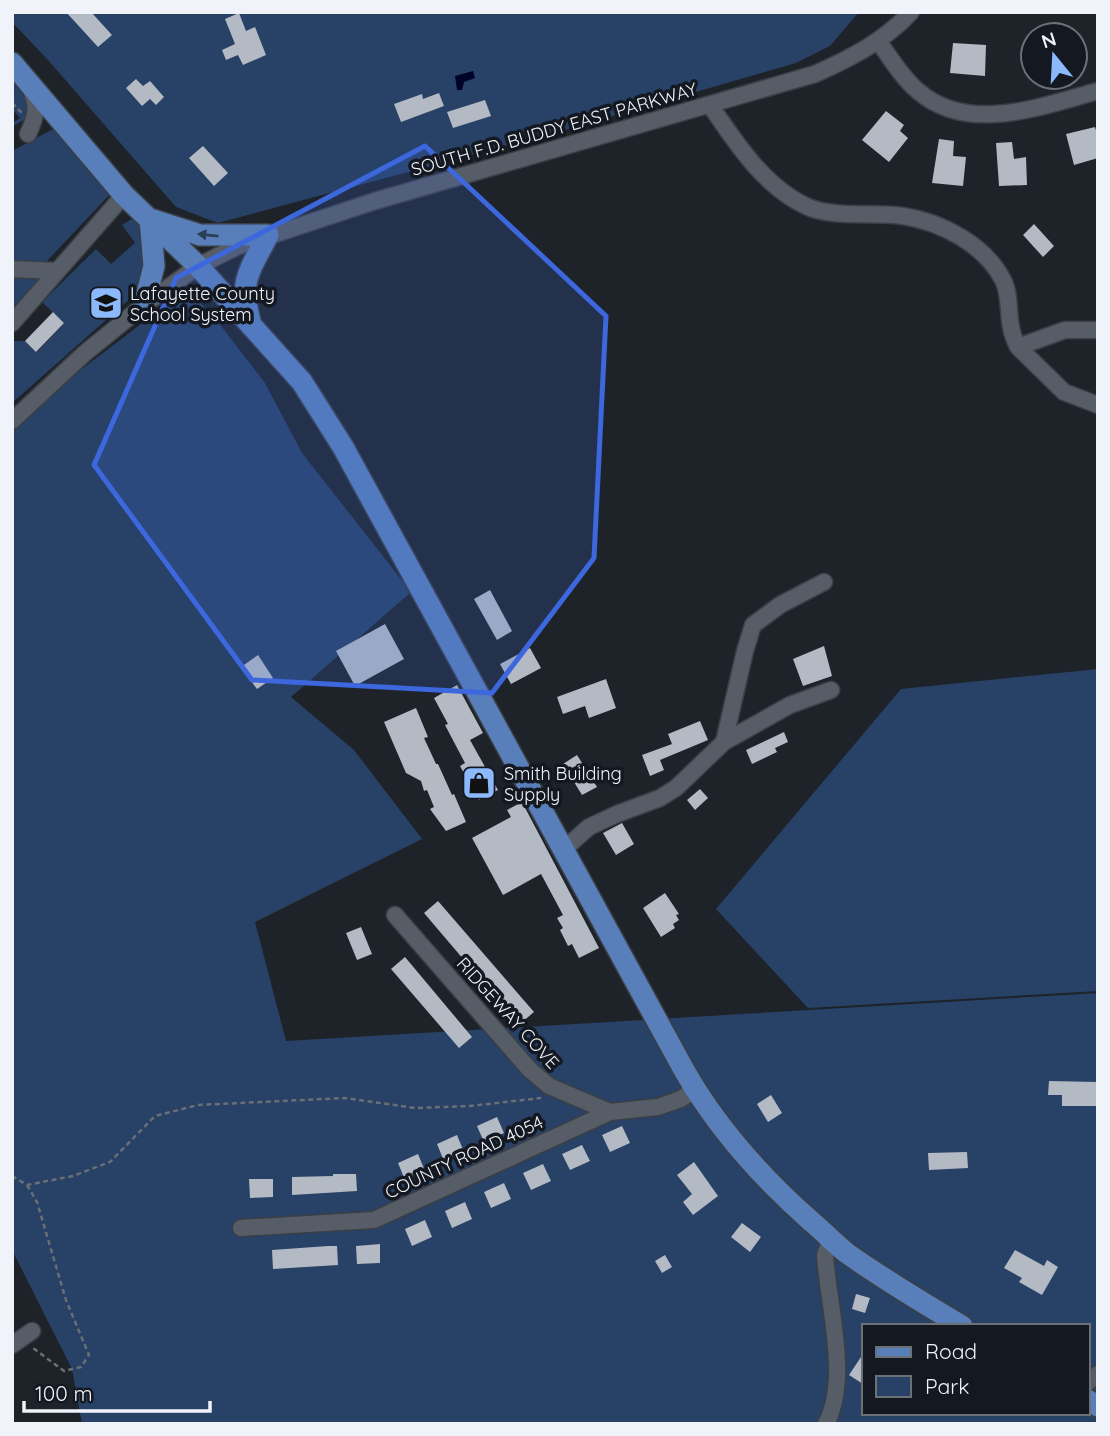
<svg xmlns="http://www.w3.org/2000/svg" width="1110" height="1436" viewBox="0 0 1110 1436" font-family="Quicksand,sans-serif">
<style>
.green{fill:#284166;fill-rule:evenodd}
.water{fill:#000328}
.building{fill:#b3bac4}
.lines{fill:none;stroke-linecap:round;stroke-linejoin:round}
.minor-casing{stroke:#3b3f46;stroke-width:19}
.major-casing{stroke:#3b3f46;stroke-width:24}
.path{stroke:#6a6f75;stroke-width:2.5;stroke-dasharray:5 3.5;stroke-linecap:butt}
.minor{stroke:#575d66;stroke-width:16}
.major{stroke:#587fb9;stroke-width:21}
.oneway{fill:#2c3d56}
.marked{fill:#3d67dd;fill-opacity:0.2;stroke:#3d67dd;stroke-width:5;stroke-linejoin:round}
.labels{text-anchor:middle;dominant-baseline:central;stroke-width:7;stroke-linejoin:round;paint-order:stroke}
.street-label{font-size:18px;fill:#f0f3f9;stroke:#141921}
.poi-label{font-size:18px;fill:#f0f3f9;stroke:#141921;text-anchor:start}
</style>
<rect width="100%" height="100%" fill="#1e232a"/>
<path class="green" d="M12,12H859L830,46L796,63L561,131L218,223L176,207L48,60L12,22Z
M12,77L32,101L29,117L12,127V123L20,118L12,109Z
M55,128L114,190L46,262L12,263V151Z
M132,219L143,221L149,266L140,290L12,403V341H25L37,352L64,323L42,302L96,249L111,264L135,243L122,225Z
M12,276L36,277L40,281L12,315Z
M187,289L214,317L265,383L302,453L411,592L291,697L354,750L422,839L255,922L286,1041L1098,993V1424H82L72,1369L12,1250V433L74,375ZM863,1326H1087V1413H863Z
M1098,669V991L808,1008L716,909L901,689Z"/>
<path class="water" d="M473,71L475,78L464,82L462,90H457L455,76Z"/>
<path class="building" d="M66,12H91L112,35L98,47Z
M239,13L246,31L255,27L266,55L243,65L238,55L226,60L222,50L235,44L225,19Z
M1058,24L1062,35H1031L1030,32Z
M953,43L986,45L985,76L950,73Z
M136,79L143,86L150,81L164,97L156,105L150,99L142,106L126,88Z
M439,93L444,106L401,122L394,104L422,94L423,99Z
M485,100L491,116L453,128L447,112Z
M886,111L904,125L900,131L908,138L889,162L862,140Z
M1095,127L1098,137V158L1074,165L1066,134Z
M939,139L954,141L953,156L966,157L963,186L932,183Z
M1012,142L1014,159L1026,157L1027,185L999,186L996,143Z
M203,146L228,173L214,186L189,158Z
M1034,224L1054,246L1043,257L1023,235Z
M53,312L64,323L36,352L25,341Z
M490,590L512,631L497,640L474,599Z
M385,624L404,659L355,686L336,651Z
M824,646L832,676L803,686L793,659Z
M530,648L541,668L511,684L500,664Z
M258,655L273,678L257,689L241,667Z
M606,679L616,708L589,718L585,706L563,714L557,697Z
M457,685L483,733L470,740L498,790L479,800L460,766L465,763L445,725L448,724L434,698Z
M416,708L428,737L424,738L436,764H438L452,795L454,794L466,822L446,831L430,809L434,807L427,790L424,791L421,781L406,773L384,722Z
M700,721L708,740L660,760L664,770L650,776L642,755L672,744L668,734Z
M784,732L788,742L775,748L777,752L752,764L746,750Z
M577,755L597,787L582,795L563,764Z
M700,789L708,798L695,810L687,800Z
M522,802L599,948L579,958L572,944L568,946L560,930L563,928L557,918L563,915L541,874L503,895L472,838L511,817L507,810Z
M622,823L634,844L616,855L603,833Z
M665,893L679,914L676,915L679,920L673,924L675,928L661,937L643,908Z
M438,901L534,1012L521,1023L495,992L493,994L424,913Z
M361,927L372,954L357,960L346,933Z
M405,957L472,1037L459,1048L391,969Z
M1049,1081L1098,1082V1106H1062V1095H1048Z
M771,1095L782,1113L768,1122L757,1104Z
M497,1117L504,1133L484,1142L477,1126Z
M622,1126L630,1143L610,1152L602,1135Z
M457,1135L464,1152L444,1161L437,1144Z
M582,1145L590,1161L570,1170L562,1154Z
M967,1152L968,1168L929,1170L928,1153Z
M418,1154L425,1171L405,1180L398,1163Z
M694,1162L718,1196L693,1215L683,1202L692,1194L677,1175Z
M543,1164L551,1181L531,1190L523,1173Z
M333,1174H356L357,1191L292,1195V1177L333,1176Z
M249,1179H273V1197L250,1198Z
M504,1183L511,1199L491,1208L484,1192Z
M465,1202L472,1219L452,1228L445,1211Z
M425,1220L432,1237L412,1246L405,1229Z
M742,1223L761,1237L750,1252L731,1237Z
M380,1244V1263L357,1264L356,1246Z
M328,1246H337L338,1265L273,1269L272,1250Z
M1015,1250L1044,1266L1047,1260L1058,1267L1042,1295L1019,1282L1022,1278L1004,1268Z
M665,1255L672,1267L662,1273L655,1261Z
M856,1294L870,1298L865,1313L852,1309Z
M863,1354V1384L849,1375Z"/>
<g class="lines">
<defs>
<path id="minor" d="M878,41C890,57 902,78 918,91C968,135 1042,106 1098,91
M710,105C736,143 764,187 808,207C833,218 876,212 903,216C942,222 985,245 1003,280C1010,293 1008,313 1011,327C1012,334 1015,341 1018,347L1065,330H1098
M28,134C36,117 39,105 30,88
M12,269L57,271
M12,323L124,195
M1018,347L1064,392L1098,405
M12,421L85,353L144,305L198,266L236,247L375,201L815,74C851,58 884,41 911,12
M724,742L745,651L753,625L780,605L824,582
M563,850L589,827L617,814L660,798L676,788L724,742L790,705L831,690
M395,915L530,1070L549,1086L610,1112
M241,1228L374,1220L610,1112L658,1107L681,1099L695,1089
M12,1345L32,1331
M1087,1383L1098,1374
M826,1424C850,1378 828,1305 825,1255L831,1239"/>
<path id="major" d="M12,63L124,195L198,266L302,382L343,447L684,1070C717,1128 762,1178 812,1222C824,1232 835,1244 848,1254C885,1280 923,1303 962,1326
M144,305L154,266L150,219L200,235H268C249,272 239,279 250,321
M1087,1400L1098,1406"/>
</defs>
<use href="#minor" class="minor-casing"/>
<use href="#major" class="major-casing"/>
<path class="path" d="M12,103L22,113
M12,1176L27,1185L73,1176L110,1162L155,1116L198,1105L345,1098L415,1108L470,1106L541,1098
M27,1185L37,1202L66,1300L89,1355L81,1367L64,1371L33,1348"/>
<use href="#minor" class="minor"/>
<use href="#major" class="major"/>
</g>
<defs><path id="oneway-solid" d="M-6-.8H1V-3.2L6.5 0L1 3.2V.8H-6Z" transform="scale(1.75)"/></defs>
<use class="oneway" href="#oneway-solid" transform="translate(208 235) rotate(-174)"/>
<path class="marked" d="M425,146L606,316L594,558L492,693L252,680L94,465L176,278Z"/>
<defs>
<symbol id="school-square" viewBox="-11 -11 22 22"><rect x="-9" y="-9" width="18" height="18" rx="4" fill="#8cb9fc" stroke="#141921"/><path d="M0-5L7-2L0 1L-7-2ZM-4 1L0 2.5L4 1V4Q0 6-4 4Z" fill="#111"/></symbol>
<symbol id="shop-square" viewBox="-11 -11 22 22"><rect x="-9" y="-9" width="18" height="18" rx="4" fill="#8cb9fc" stroke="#141921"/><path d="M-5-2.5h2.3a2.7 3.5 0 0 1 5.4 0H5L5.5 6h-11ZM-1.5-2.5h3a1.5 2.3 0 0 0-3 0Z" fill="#111"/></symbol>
</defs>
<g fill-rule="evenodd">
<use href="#school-square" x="87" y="284" width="38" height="38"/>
<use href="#shop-square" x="460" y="764" width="38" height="38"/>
</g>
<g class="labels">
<g class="street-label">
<text transform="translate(554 129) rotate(-16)">SOUTH F.D. BUDDY EAST PARKWAY</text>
<text transform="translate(508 1013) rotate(48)">RIDGEWAY COVE</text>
<text transform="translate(464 1157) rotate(-25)">COUNTY ROAD 4054</text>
</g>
<g class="poi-label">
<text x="130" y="293">Lafayette County<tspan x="130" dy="21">School System</tspan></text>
<text x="504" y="773">Smith Building<tspan x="504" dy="21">Supply</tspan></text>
</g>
</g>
<rect width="1110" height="1436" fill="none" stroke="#f0f3f9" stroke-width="28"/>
<rect x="862" y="1324" width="228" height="91" fill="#141921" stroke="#6c7077" stroke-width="2"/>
<rect x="876" y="1347" width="35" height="10" fill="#587fb9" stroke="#6c7077" stroke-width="2"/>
<text x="925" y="1359" font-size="21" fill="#f0f3f9">Road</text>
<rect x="876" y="1376" width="35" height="21" fill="#284166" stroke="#6c7077" stroke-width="2"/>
<text x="925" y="1394" font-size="21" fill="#f0f3f9">Park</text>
<g transform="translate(1054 56) rotate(342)"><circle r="33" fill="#141921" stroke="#6c7077" stroke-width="2"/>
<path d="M0-5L12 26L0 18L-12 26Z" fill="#8cb9fc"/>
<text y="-10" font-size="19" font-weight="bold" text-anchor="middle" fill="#f0f3f9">N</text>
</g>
<path d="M24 1401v10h186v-10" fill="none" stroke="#f0f3f9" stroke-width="3.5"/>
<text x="35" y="1401" font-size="21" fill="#f0f3f9" stroke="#141921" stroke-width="5" paint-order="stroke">100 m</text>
</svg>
